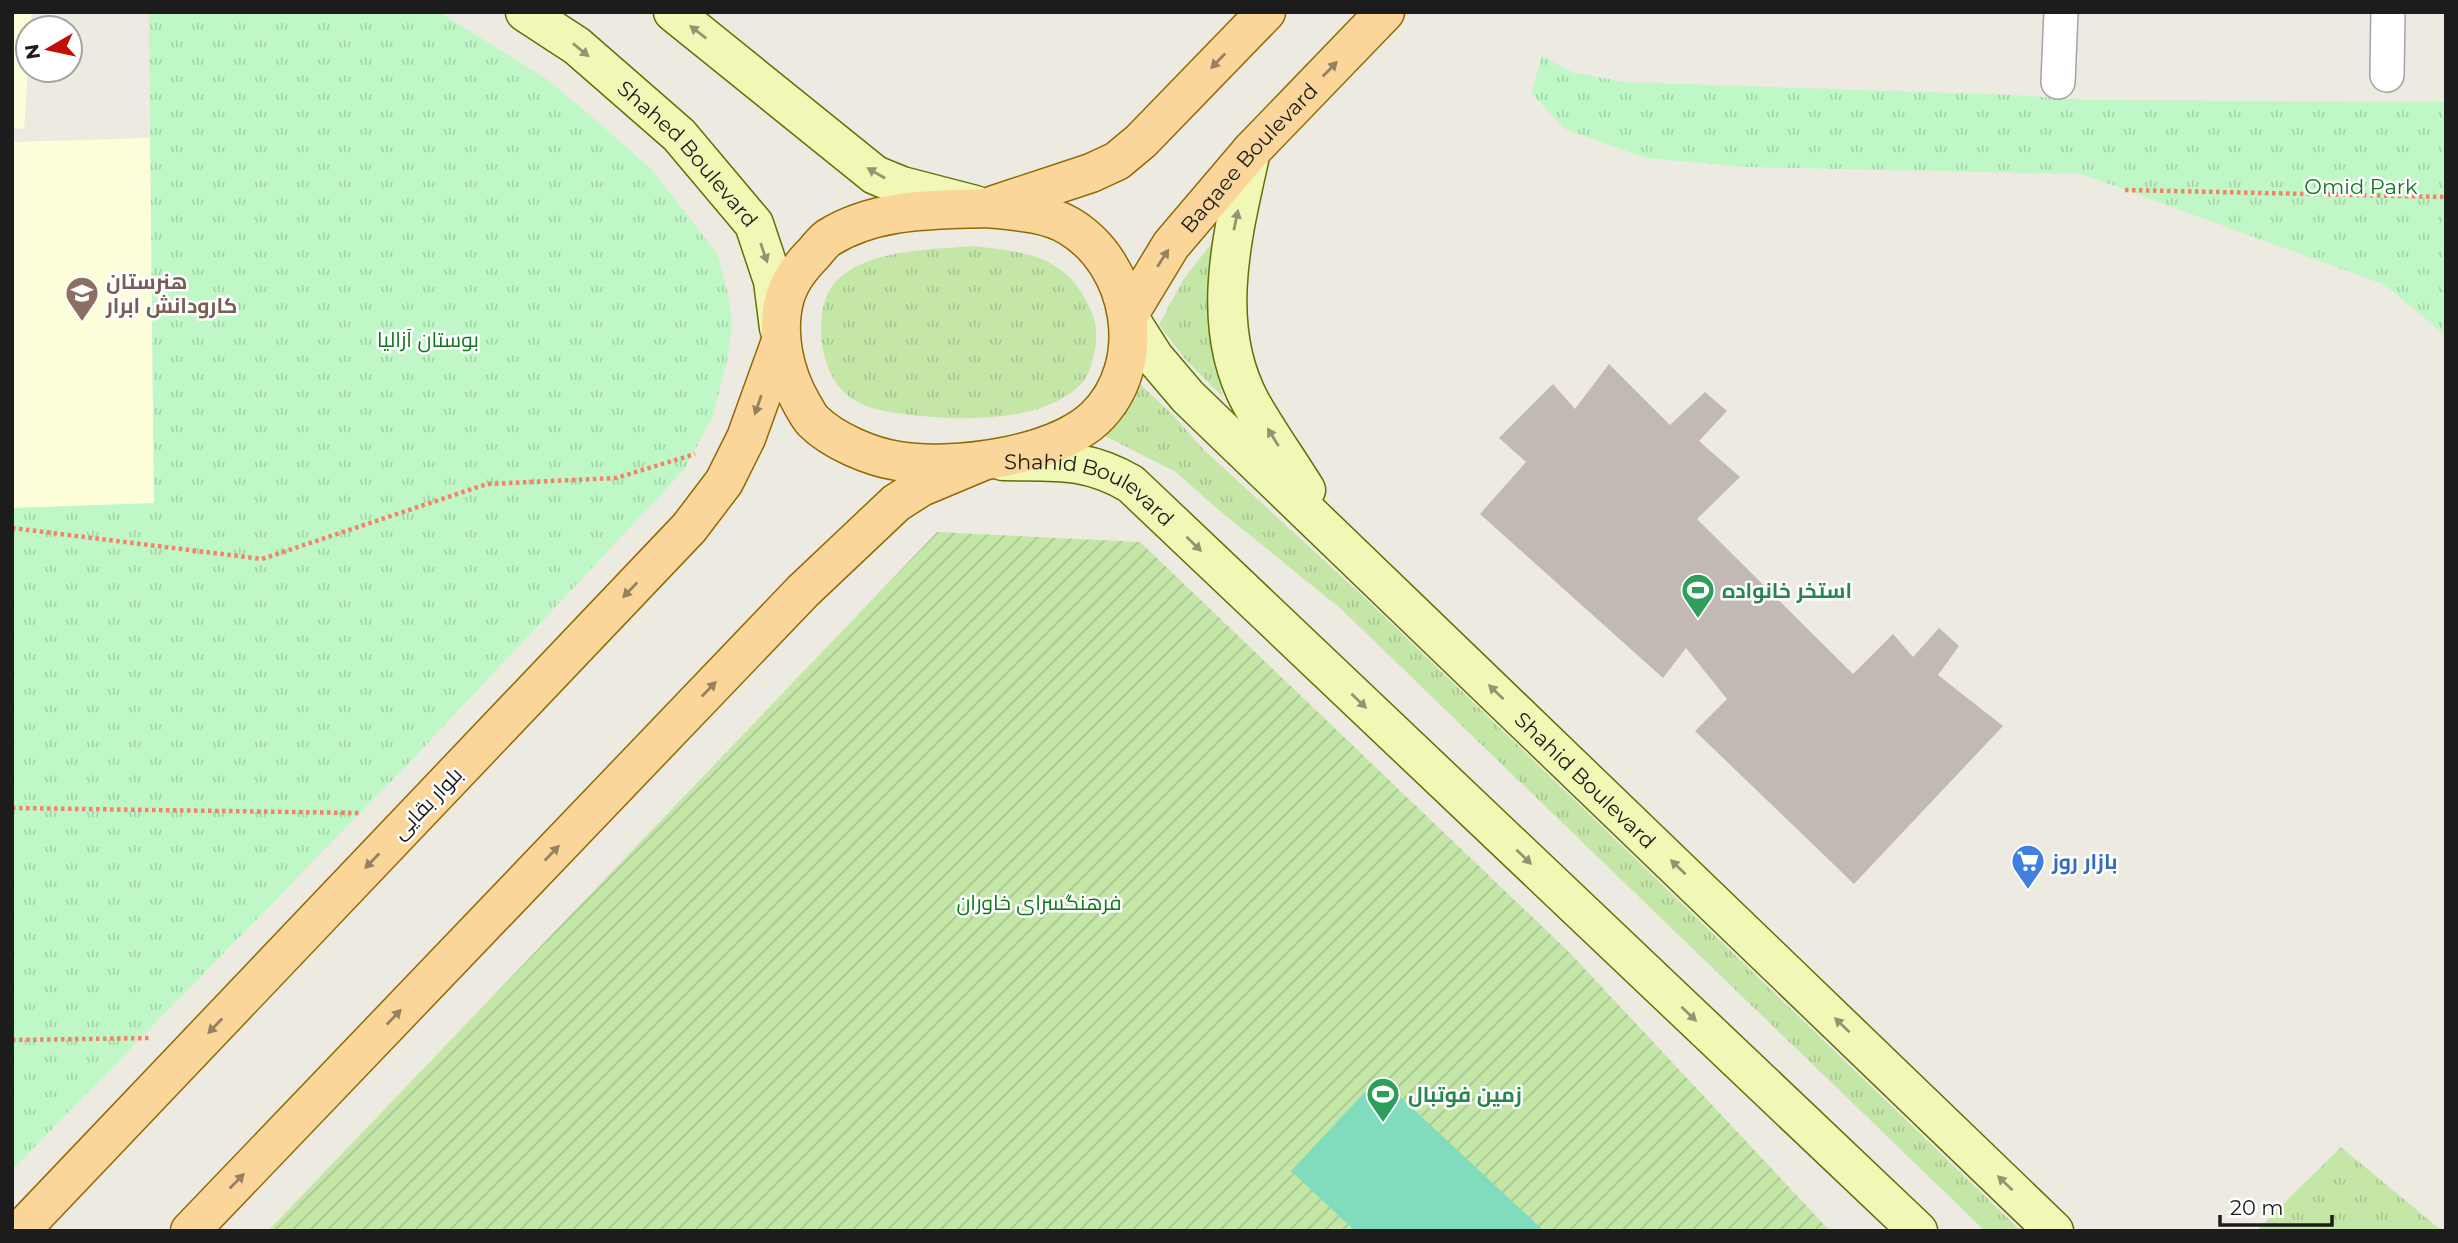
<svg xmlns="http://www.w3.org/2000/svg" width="2458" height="1243" viewBox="0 0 2458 1243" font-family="Montserrat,Cairo,sans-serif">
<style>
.education{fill:#fcfeda}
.grass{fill:url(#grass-tufts)}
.park{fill:url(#park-tufts)}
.garden{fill:url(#garden-furrows)}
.pitch{fill:#81dcbd}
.building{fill:#c2bab2}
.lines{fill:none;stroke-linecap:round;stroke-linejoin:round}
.minor-casing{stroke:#a3a3a3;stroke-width:36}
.secondary-casing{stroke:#5f7007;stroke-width:41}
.primary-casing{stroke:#926a03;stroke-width:41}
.path{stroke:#f7806a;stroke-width:4.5;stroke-dasharray:3.5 3.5;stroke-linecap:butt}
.minor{stroke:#fff;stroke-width:33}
.secondary{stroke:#f1f8b6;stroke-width:38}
.primary{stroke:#fad69b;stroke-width:38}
.oneway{fill:#919571}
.oneway2{fill:#968262}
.labels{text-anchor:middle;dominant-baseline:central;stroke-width:5;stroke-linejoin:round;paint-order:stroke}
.street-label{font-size:21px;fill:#1c1c1c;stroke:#fff}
.park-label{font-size:21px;fill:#0d771c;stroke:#fff}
.education-label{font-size:21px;font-weight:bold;fill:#785e54;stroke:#fff;text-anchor:start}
.leisure-label{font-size:21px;font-weight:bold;fill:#27864d;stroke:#fff;text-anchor:start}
.shop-label{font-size:21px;font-weight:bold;fill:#366cbe;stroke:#fff;text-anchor:start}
</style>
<defs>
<pattern id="grass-tufts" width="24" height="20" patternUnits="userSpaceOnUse" patternTransform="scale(1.75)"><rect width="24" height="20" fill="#c4e7a8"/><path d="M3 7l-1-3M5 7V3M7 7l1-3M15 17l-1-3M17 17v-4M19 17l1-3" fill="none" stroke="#a8c690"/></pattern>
<pattern id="park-tufts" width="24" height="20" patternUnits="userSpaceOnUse" patternTransform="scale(1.75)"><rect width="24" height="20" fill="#bff8c6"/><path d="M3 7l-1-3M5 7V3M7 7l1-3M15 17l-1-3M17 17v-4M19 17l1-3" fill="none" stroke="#a4d4aa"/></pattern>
<pattern id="garden-furrows" width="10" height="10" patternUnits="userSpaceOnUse" patternTransform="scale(1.75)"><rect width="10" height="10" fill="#c4e7a8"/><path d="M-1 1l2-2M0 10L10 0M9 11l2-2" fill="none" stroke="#a8c690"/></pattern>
</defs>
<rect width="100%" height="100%" fill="#edeae2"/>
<path class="education" d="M12,12H32L31,28H28V70L24,129L12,128Z
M150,138L154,504L12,508V142Z"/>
<path class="grass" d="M1214,240L1209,318L1222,396L1186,360L1159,325L1183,280Z
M972,246C1025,252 1065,254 1090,308C1096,321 1098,335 1095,349C1093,359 1091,370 1085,379C1050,425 954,421 904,414C888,412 868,409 854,400C824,382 816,336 824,304C837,249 928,250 972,246Z
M1138,382L1174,416L1204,450L1365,598L2021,1231H1985L1341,609L1214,506L1176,472L1101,434L1129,405Z
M2341,1147L2442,1231H2256Z"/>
<path class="park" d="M149,12H439L548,80L599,123L651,169L695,225L717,254L728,293L732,326L727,361L713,416L684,470L408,764L12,1170V508L154,503Z
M1542,56L1572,72L1623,82L2015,95L2087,100L2446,102V336L2385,285L2082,174L1745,167L1646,158L1565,129L1531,93Z"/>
<path class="garden" d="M937,532L1140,542L1569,952L1830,1231H268Z"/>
<path class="pitch" d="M1379,1077L1544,1231H1355L1291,1171Z"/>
<path class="building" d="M1609,364L1670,425L1705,392L1727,411L1699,441L1740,477L1697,519L1853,674L1893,634L1913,657L1939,628L1959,646L1938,675L2003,726L1854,884L1695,731L1727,699L1686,648L1663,678L1480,514L1526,462L1499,438L1553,384L1575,409Z"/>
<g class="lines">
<defs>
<path id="minor" d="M2387,75L2388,12
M2058,82L2061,12"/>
<g id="secondary">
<path id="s1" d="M525,12L577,46L679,135L754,224L773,281L779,328"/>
<path d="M673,12L875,175L902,186L975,205"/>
<path d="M1251,151C1233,233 1208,324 1251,403C1268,433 1288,461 1306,490"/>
<path id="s2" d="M1128,316L1154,357L1188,397L2054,1231"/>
<path id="s3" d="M1003,461C1053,462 1085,457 1131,484L1918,1231"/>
</g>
<g id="primary">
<path d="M994,205L1091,173L1117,161L1141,141L1266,12"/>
<path d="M987,208C1015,211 1045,212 1069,226C1133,264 1151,364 1095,418C1053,457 952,470 898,461C871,457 833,441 813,421C809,417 805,409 802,404C784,373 775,332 785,297C790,280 802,265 814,253C818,248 823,242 828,238C876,208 933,210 987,208Z"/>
<path id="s4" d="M1128,316L1171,245L1251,151L1385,12"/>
<path d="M20,1231L689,528L724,482L746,438L781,341"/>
<path d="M190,1231L803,591L896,503L921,487L983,461"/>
</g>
</defs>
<use href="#minor" class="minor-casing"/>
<use href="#secondary" class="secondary-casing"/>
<use href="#primary" class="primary-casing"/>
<path class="path" d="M2125,190L2446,197
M12,528L262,559L487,484L616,478L695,454
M12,808L360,813
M12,1040L151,1038"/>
<use href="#minor" class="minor"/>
<use href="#secondary" class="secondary"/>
<use href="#primary" class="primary"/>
</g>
<defs><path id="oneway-solid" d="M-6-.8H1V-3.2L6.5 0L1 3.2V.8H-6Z" transform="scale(1.75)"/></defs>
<g class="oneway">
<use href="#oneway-solid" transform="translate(698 32) rotate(-142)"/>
<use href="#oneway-solid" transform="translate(581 50) rotate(39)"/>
<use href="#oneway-solid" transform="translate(876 173) rotate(-150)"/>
<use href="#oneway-solid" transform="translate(1236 220) rotate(-78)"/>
<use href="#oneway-solid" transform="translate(764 253) rotate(71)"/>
<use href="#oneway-solid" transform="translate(1273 437) rotate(-122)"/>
<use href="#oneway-solid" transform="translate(1194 544) rotate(44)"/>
<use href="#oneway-solid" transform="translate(1496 692) rotate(-136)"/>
<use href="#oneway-solid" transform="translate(1359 701) rotate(44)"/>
<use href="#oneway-solid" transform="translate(1524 857) rotate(44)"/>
<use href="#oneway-solid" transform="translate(1678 867) rotate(-136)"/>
<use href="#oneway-solid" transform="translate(1689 1014) rotate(44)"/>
<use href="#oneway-solid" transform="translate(1842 1025) rotate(-136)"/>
<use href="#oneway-solid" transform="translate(2005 1183) rotate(-136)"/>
</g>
<g class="oneway2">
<use href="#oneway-solid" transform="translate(1218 61) rotate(134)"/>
<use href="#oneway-solid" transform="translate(1330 69) rotate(-46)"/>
<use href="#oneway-solid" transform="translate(1163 258) rotate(-57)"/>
<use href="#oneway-solid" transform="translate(758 405) rotate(109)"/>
<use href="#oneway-solid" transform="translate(630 590) rotate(134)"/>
<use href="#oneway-solid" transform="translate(709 689) rotate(-46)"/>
<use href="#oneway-solid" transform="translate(552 853) rotate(-46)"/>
<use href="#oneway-solid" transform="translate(372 861) rotate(134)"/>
<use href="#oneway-solid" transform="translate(394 1017) rotate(-46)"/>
<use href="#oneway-solid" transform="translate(215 1026) rotate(134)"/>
<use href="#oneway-solid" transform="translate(237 1181) rotate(-46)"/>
</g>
<defs>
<symbol id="school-pin" viewBox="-11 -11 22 30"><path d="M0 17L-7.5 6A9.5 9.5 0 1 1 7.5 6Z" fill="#8d6e63" stroke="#fff"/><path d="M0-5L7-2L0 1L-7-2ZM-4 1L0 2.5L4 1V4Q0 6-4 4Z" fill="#fff"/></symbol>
<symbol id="stadium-pin" viewBox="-11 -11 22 30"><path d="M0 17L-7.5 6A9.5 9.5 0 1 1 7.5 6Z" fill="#2e9e5b" stroke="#fff"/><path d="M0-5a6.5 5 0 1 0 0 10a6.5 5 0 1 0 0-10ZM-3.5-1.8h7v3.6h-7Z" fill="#fff"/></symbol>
<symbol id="supermarket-pin" viewBox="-11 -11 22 30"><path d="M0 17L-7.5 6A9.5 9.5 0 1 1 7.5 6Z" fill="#3f7fe0" stroke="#fff"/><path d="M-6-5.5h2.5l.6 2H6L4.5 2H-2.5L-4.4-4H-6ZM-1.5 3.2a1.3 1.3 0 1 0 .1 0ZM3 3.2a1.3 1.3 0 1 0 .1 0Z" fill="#fff"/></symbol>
</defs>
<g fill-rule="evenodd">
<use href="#school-pin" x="63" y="274" width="38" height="52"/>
<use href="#stadium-pin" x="1679" y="571" width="38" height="52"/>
<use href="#supermarket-pin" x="2009" y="842" width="38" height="52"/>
<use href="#stadium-pin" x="1364" y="1075" width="38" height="52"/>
</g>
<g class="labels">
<g class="street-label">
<text stroke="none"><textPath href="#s1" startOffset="217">Shahed Boulevard</textPath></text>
<text stroke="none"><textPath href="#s4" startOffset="200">Baqaee Boulevard</textPath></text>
<text stroke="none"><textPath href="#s3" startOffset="94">Shahid Boulevard</textPath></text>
<text stroke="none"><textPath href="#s2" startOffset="653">Shahid Boulevard</textPath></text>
<text transform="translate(427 803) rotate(-46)">بلوار بقایی</text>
</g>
<g class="park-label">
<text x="2361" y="186">Omid Park</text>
<text x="428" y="339">بوستان آزالیا</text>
<text x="1039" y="902">فرهنگسرای خاوران</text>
</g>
<g class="education-label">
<text x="106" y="281">هنرستان<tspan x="106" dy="24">کارودانش ابرار</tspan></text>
</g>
<g class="leisure-label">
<text x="1722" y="590">استخر خانواده</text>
<text x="1408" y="1094">زمین فوتبال</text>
</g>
<g class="shop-label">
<text x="2052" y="861">بازار روز</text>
</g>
</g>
<rect width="2458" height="1243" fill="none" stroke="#1c1c1c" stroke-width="28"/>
<g transform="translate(49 49) rotate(261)"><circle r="33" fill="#ffffff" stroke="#a4a4a4" stroke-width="2"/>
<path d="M0-5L12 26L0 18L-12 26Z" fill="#c40e04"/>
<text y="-10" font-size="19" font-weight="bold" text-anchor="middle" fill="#1c1c1c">N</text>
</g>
<path d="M2220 1215v10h112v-10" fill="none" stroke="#1c1c1c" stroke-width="3.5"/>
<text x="2230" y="1215" font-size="21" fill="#1c1c1c" stroke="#ffffff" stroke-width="5" paint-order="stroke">20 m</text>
</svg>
